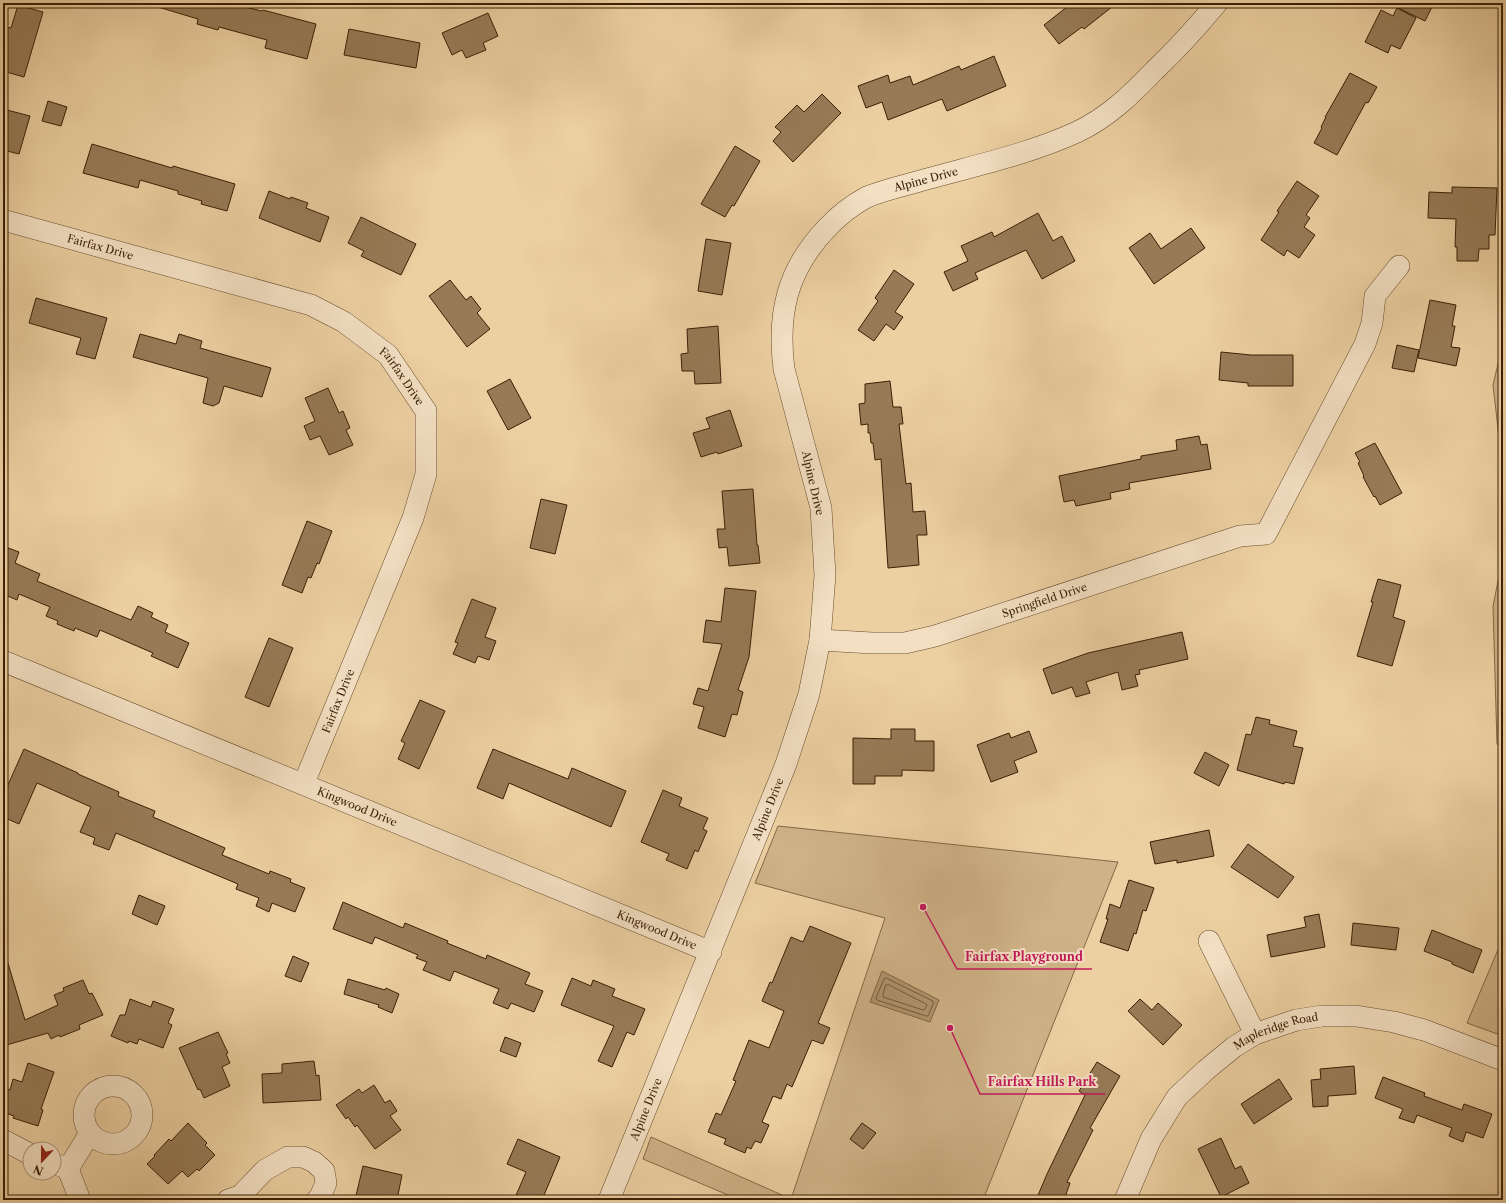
<svg xmlns="http://www.w3.org/2000/svg" width="1506" height="1203" viewBox="0 0 1506 1203" font-family="'Libre Caslon Text',serif">
<style>
.green{fill:#cfb287;stroke:#846846}
.water{fill:#b0946d;stroke:#816543}
.lines{fill:none;stroke-linecap:round;stroke-linejoin:round}
.shore{stroke:#755a39;stroke-width:1}
.building{fill:#977b57;stroke:#3a1f05}
.minor-casing{stroke:#674b2c;stroke-width:22}
.minor{stroke:#f3e0c3;stroke-width:21}
.labels{text-anchor:middle;dominant-baseline:central;stroke-width:4;stroke-linejoin:round;paint-order:stroke}
.street-label{font-size:11px;fill:#3a1f05;stroke:#f3e0c3}
.leader{fill:none;stroke:#c2185b;stroke-width:1.5}
.callout-dot{fill:#c2185b;stroke:#f3e0c3;stroke-width:1.5}
.callout-label{font-size:12px;text-anchor:middle;font-weight:bold;fill:#c2185b;stroke:#f3e0c3;stroke-width:4;stroke-linejoin:round;paint-order:stroke}
</style>
<rect width="100%" height="100%" fill="#edd0a2"/>
<filter id="stains"><feTurbulence type="fractalNoise" baseFrequency=".005" numOctaves="4"/><feColorMatrix values="0 0 0 0 .2 0 0 0 0 .09 0 0 0 0 .02 0 0 0 .5 -.17"/></filter>
<radialGradient id="worn" r=".72"><stop offset=".6" stop-color="#630" stop-opacity="0"/><stop offset="1" stop-color="#630" stop-opacity=".3"/></radialGradient>
<path class="green" d="M1503,343V472L1493,385Z
M1503,557V750L1497,744L1493,606Z
M778,826L1118,862L983,1200H740L643,1159L651,1137L791,1199L885,918L755,883Z
M1503,938V1036L1467,1023Z"/>
<path class="water" d="M882,971L939,1000L930,1022L870,1002Z"/>
<g class="lines">
<path class="shore" d="M886,978L933,1001V1004L928,1016H926L877,1000L876,998L884,979Z
M886,985H889L926,1004L927,1005L925,1009L923,1010L883,997V995Z"/>
</g>
<path class="building" d="M158,3H228L262,11L263,10L316,24L307,59L265,48L267,40L219,27L218,30L197,24L198,19L158,7Z
M1072,3H1117L1084,29L1082,27L1059,44L1044,25Z
M1388,3H1434L1425,21Z
M18,5L43,12L24,77L3,71V37L6,27L11,28Z
M1397,8L1416,18L1400,49L1391,45L1388,53L1365,42L1381,10L1393,16Z
M488,13L498,36L483,43L486,50L466,58L462,50L452,55L442,33Z
M349,29L420,43L416,68L344,55Z
M994,56L1006,86L947,111L942,99L888,120L882,102L866,108L858,86L888,75L890,83L910,76L913,85L959,66L961,70Z
M1350,73L1377,87L1368,103L1366,102L1337,155L1314,143L1322,128L1321,127L1326,117H1325Z
M822,94L841,113L793,162L773,141L781,132L775,127L797,105L804,112Z
M48,101L67,107L61,126L42,121Z
M3,109L30,116L19,154L3,150Z
M92,144L172,168L173,166L235,184L227,211L201,204L202,201L178,194V191L140,180L138,188L83,173Z
M735,146L760,161L734,206L732,205L725,217L701,204Z
M1297,181L1319,196L1306,215L1310,218L1304,227L1315,235L1299,258L1287,250L1284,256L1261,240L1279,212L1277,211Z
M1452,187L1497,188L1495,235H1489V249H1479L1478,261H1457V247H1455L1456,219L1428,218L1429,192L1452,193Z
M269,191L290,199L291,197L308,203L306,208L329,217L320,242L259,218Z
M1038,213L1053,241L1062,236L1075,261L1042,279L1026,250L975,273L978,279L953,291L944,272L968,261L961,246L992,232L994,237Z
M361,217L416,244L401,275L361,256L364,251L348,243Z
M1191,228L1205,248L1154,284L1129,248L1150,233L1161,249Z
M706,239L731,243L722,295L698,291Z
M894,270L914,284L895,312L903,317L894,330L886,324L874,341L858,330L878,301L875,298Z
M450,280L466,300L471,296L481,309L477,313L490,329L467,347L429,296Z
M36,298L107,318L95,359L76,354L81,338L29,323Z
M1430,300L1456,305L1452,326H1455L1451,347L1460,348L1456,366L1418,358Z
M718,326L721,383L695,384L694,371H682L681,354L688,353L687,329Z
M140,334L176,344L179,334L202,341L200,348L271,368L262,397L224,386L219,403L213,406L203,403L208,378L133,357Z
M1397,345L1419,350L1414,372L1392,368Z
M1221,352L1251,355H1293V386H1248V383L1219,380Z
M510,379L531,418L508,430L487,391Z
M890,381L893,407H901L903,424H899L906,484L911,483L913,512L925,511L927,535H917L919,565L888,568L881,459L875,460L873,443H871L870,433H868V424L861,425L859,404L865,403V384Z
M328,388L339,413L343,411L350,428L346,430L353,445L329,455L320,436L310,440L304,426L315,421L305,398Z
M730,410L742,446L718,454L717,452L701,457L693,433L710,428L706,418Z
M1199,436L1201,445L1207,444L1211,469L1129,483L1130,489L1110,493L1111,499L1076,506L1074,500L1064,502L1059,476L1141,459V456L1177,450L1176,440Z
M1375,443L1402,493L1380,505L1375,496L1374,497L1363,477L1364,476L1358,463L1360,462L1355,453Z
M753,489L757,545H758L760,563L729,566L727,547L719,548L717,529H725L722,491Z
M541,499L567,505L555,554L530,548Z
M307,521L332,531L319,564L317,563L311,578L308,577L302,593L282,585Z
M3,546L19,552L15,563L40,574L37,581L131,620L138,606L153,613L151,617L168,625L165,632L189,643L178,668L151,656L153,653L100,630L97,637L75,628L74,631L57,624L58,621L46,616L50,607L19,594L17,600L3,594Z
M1378,579L1401,585L1393,617L1405,621L1392,666L1357,656L1373,602H1371Z
M725,588L756,591L749,657L738,690L743,692L737,715L732,714L725,737L698,728L704,707L693,704L698,688L708,691L722,644L703,642L706,620L721,622Z
M472,599L496,608L485,637L496,641L489,660L478,656L475,663L453,654L458,643L455,642Z
M1182,632L1188,659L1139,670L1140,674L1135,675L1138,686L1122,690L1118,672L1086,682L1090,693L1076,697L1072,687L1052,694L1043,669L1088,653Z
M269,638L293,648L269,707L245,697Z
M420,700L445,711L419,769L398,759L405,743L401,741Z
M1256,717L1270,720L1269,724L1297,731L1293,746L1303,748L1294,784L1285,782L1284,784L1237,770L1246,734L1251,735Z
M891,729H915V741H934V771L902,770V776H875V784H853V738L891,739Z
M1029,731L1037,752L1014,761L1018,772L991,782L977,745L1009,733L1011,738Z
M24,749L78,773V774L119,792L118,796L155,811L153,817L225,848L222,855L269,874L270,871L291,879L290,882L305,888L295,912L272,903L269,912L256,906L259,898L236,889L238,884L116,833L109,850L93,844L95,838L80,832L91,807L37,783L19,824L3,817V796Z
M493,749L568,779L572,768L626,791L611,827L509,783L503,799L477,788Z
M1205,752L1229,765L1219,786L1194,773Z
M663,790L682,798L679,806L708,818L703,829L707,831L698,852L695,850L687,869L666,860L669,854L641,842Z
M1209,830L1214,856L1177,863V860L1155,864L1150,842Z
M1248,844L1294,877L1278,898L1231,867Z
M1129,880L1154,888L1146,911L1143,910L1136,934L1134,933L1128,951L1100,942L1108,919H1106L1110,904L1120,908Z
M139,895L165,906L157,925L132,914Z
M343,902L403,928L405,923L448,941L447,943L486,959L487,955L530,973L525,984L543,991L534,1012L511,1003L508,1009L493,1003L499,989L454,971L450,981L423,970L427,962L416,958L418,955L375,937L372,944L333,929Z
M1319,914L1325,947L1271,957L1267,935L1306,927L1304,917Z
M1353,923L1399,928L1396,950L1351,945Z
M810,926L851,943L818,1023L830,1028L823,1044L812,1040L792,1087L787,1084L781,1099L773,1096L762,1122L769,1125L761,1143L755,1141L751,1149L747,1147L745,1153L724,1144L726,1139L708,1132L716,1113L721,1115L736,1081L733,1080L749,1040L769,1048L784,1011L762,1001L770,982L772,983L791,937L803,942Z
M1432,930L1482,950L1473,973L1452,964V962L1424,951Z
M293,956L309,963L301,982L285,976Z
M3,960H7L25,1020L58,1005L54,995L64,991L63,988L83,980L89,994L92,993L103,1015L79,1025L80,1029L60,1037L59,1035L51,1039L48,1033L3,1046Z
M572,978L591,986L593,980L615,989L612,996L645,1009L634,1035L627,1032L612,1067L598,1061L614,1026L561,1005Z
M348,979L385,990L386,988L399,994L392,1013L378,1007L379,1005L344,994Z
M130,999L151,1007L153,1001L174,1009L168,1023L172,1025L163,1048L139,1039L137,1044L129,1041L128,1043L111,1036L120,1015H125Z
M1140,999L1152,1010L1158,1003L1182,1025L1163,1045L1128,1011Z
M218,1032L228,1053L226,1054L230,1063L222,1067L230,1086L204,1098L200,1089L198,1090L179,1048Z
M505,1037L521,1043L516,1057L500,1051Z
M314,1061L316,1076L319,1075L321,1100L263,1103L262,1074L282,1073V1064Z
M1097,1062L1120,1076L1090,1128L1093,1130L1067,1182L1070,1183L1064,1200H1036L1047,1174L1085,1095L1079,1091Z
M28,1063L54,1072L41,1109L43,1110L38,1126L13,1118L14,1116L3,1112V1097L6,1088L10,1090L13,1079L22,1082Z
M1354,1066L1356,1094L1328,1096V1106L1313,1107L1311,1080L1321,1079L1320,1069Z
M1383,1077L1425,1093L1424,1096L1462,1110L1464,1104L1492,1114L1483,1138L1466,1132L1463,1142L1449,1136L1452,1128L1417,1115L1414,1123L1399,1118L1403,1109L1375,1098Z
M1279,1079L1292,1099L1254,1124L1241,1104Z
M374,1085L385,1103L390,1100L397,1111L390,1116L401,1130L375,1149L357,1125L355,1127L348,1117L346,1119L336,1105L359,1089L362,1093Z
M188,1123L207,1143L205,1145L215,1155L199,1171L197,1169L188,1177L182,1171L168,1184L147,1164L155,1156L154,1155L169,1139L171,1141Z
M862,1123L876,1133L863,1149L850,1139Z
M1221,1138L1235,1169L1241,1166L1249,1183L1221,1197L1198,1149Z
M518,1139L560,1157L542,1200H514L526,1172L507,1164Z
M363,1166L402,1175L397,1200H355Z"/>
<g class="lines">
<defs>
<g id="minor">
<path id="s1" d="M3,220L311,305L344,322L388,355L426,411V474L413,518L304,783"/>
<path id="s2" d="M820,640L872,643H905L935,636L1240,536L1266,534L1365,344L1372,323L1375,296L1399,266"/>
<path id="s3" d="M3,661L711,952"/>
<path d="M1209,941L1255,1034"/>
<circle cx="113" cy="1115" r="29"/>
<path d="M3,1140L30,1154"/>
<path d="M54,1163L68,1169L80,1200"/>
<path d="M68,1169L90,1133"/>
<path d="M228,1200L240,1196L265,1170L288,1157H303L314,1162L324,1171L326,1183L320,1197L317,1200"/>
<path id="s4" d="M609,1200L786,764L809,694L820,640L825,575L821,508L784,369C777,314 787,270 826,229C837,217 852,205 867,197C886,189 907,185 927,179C977,165 1029,154 1077,132C1107,118 1131,95 1154,71C1176,50 1197,27 1217,3"/>
<path id="s5" d="M1125,1200L1151,1139L1177,1097L1206,1070L1234,1047L1255,1034L1296,1020L1322,1016H1356L1394,1022L1424,1030L1503,1060"/>
</g>
</defs>
<use href="#minor" class="minor-casing"/>
<use href="#minor" class="minor"/>
</g>
<g class="labels">
<g class="street-label">
<text stroke="none"><textPath href="#s4" startOffset="1141">Alpine Drive</textPath></text>
<text stroke="none"><textPath href="#s1" startOffset="101">Fairfax Drive</textPath></text>
<text stroke="none"><textPath href="#s1" startOffset="437">Fairfax Drive</textPath></text>
<text transform="translate(813 483) rotate(77)">Alpine Drive</text>
<text stroke="none"><textPath href="#s2" startOffset="231">Springfield Drive</textPath></text>
<text transform="translate(338 701) rotate(-68)">Fairfax Drive</text>
<text stroke="none"><textPath href="#s3" startOffset="383">Kingwood Drive</textPath></text>
<text stroke="none"><textPath href="#s4" startOffset="422">Alpine Drive</textPath></text>
<text stroke="none"><textPath href="#s3" startOffset="707">Kingwood Drive</textPath></text>
<text stroke="none"><textPath href="#s5" startOffset="237">Mapleridge Road</textPath></text>
<text stroke="none"><textPath href="#s4" startOffset="98">Alpine Drive</textPath></text>
</g>
</g>
<path class="leader" d="M923 907L957 969H1092M950 1028L980 1094H1105"/>
<g class="callout-dot">
<circle cx="923" cy="907" r="4"/>
<circle cx="950" cy="1028" r="4"/>
</g>
<g class="callout-label">
<text x="1024" y="961">Fairfax Playground</text>
<text x="1042" y="1086">Fairfax Hills Park</text>
</g>
<rect width="1506" height="1203" fill="none" stroke="#edd0a2" stroke-width="16"/>
<rect x="4" y="4" width="1498" height="1195" fill="none" stroke="#3a1f05" stroke-width="2"/>
<rect x="8" y="8" width="1490" height="1187" fill="none" stroke="#3a1f05"/>
<g transform="translate(42 1161) rotate(202)"><circle r="19" fill="#f3e0c3" stroke="#a99377"/>
<path d="M0-3L7 15L0 10L-7 15Z" fill="#8f2418"/>
<text y="-6" font-size="11" font-weight="bold" text-anchor="middle" fill="#3a1f05">N</text>
</g>
<rect width="100%" height="100%" filter="url(#stains)"/>
<rect width="100%" height="100%" fill="url(#worn)"/>
</svg>
